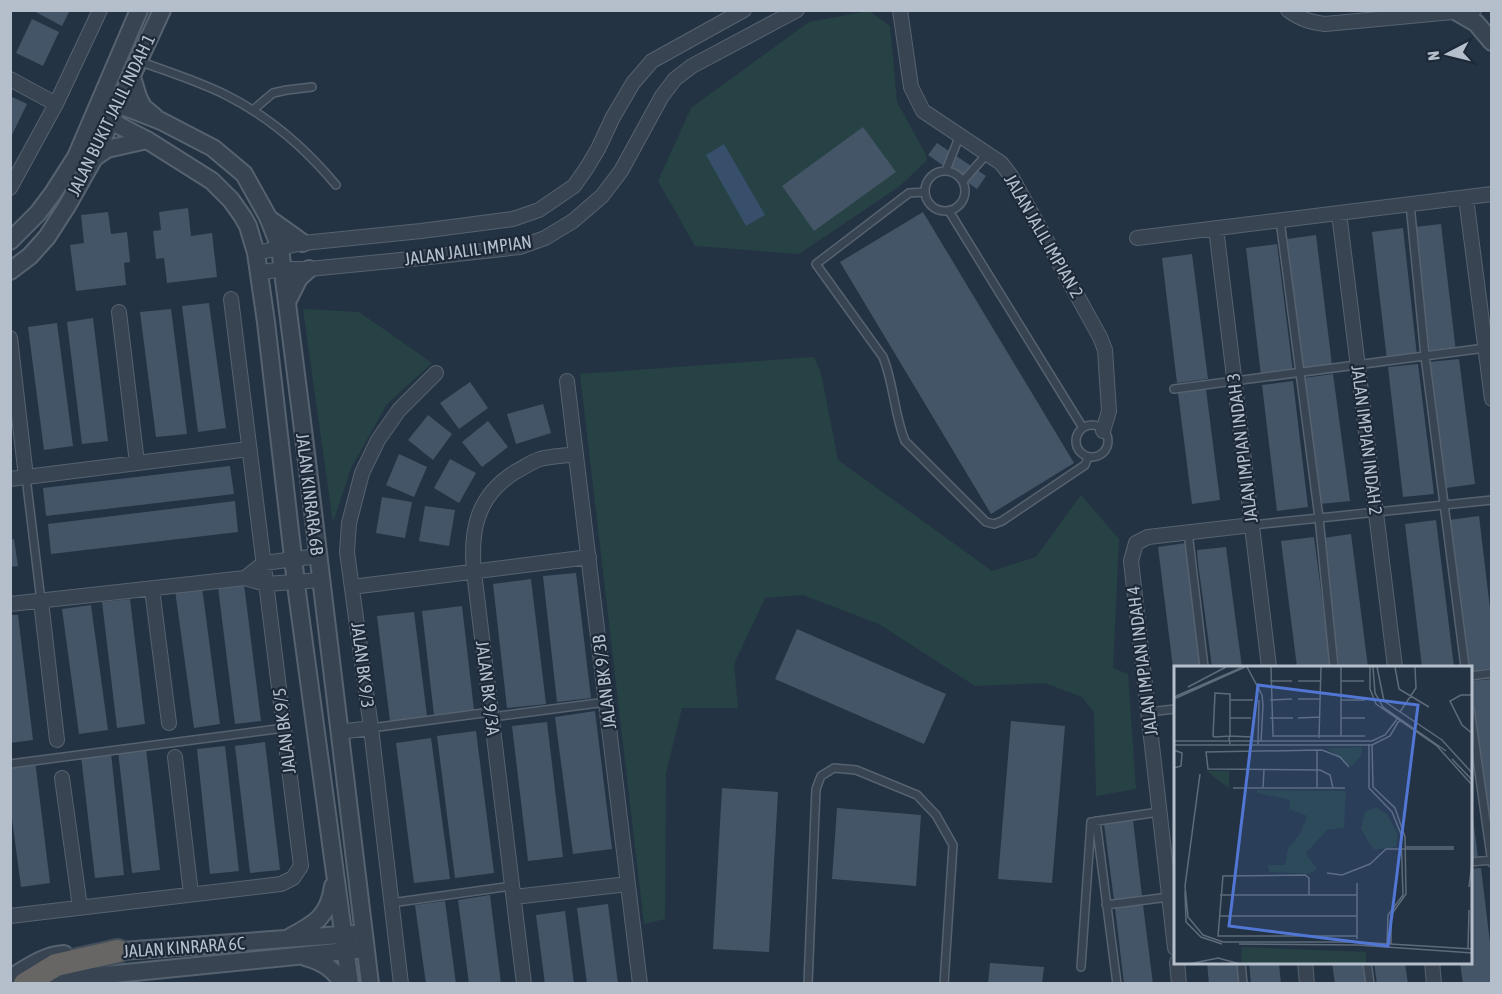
<svg xmlns="http://www.w3.org/2000/svg" width="1502" height="994" viewBox="0 0 1502 994" font-family="'Asap Condensed',sans-serif">
<style>
.green{fill:#264244}
.water{fill:#374f6b}
.building{fill:#445567}
.lines{fill:none;stroke-linecap:round;stroke-linejoin:round}
.service-casing{stroke:#56626f;stroke-width:10}
.minor-casing{stroke:#56626f;stroke-width:16}
.tertiary-casing{stroke:#56626f;stroke-width:20}
.trunk-casing{stroke:#434f5c;stroke-width:26}
.service{stroke:#384452;stroke-width:7}
.minor{stroke:#384452;stroke-width:14}
.tertiary{stroke:#384452;stroke-width:16}
.trunk{stroke:#686664;stroke-width:22}
.labels{text-anchor:middle;dominant-baseline:central;stroke-width:4.5;stroke-linejoin:round;paint-order:stroke}
.street-label{font-size:18px;fill:#b5bfcc;stroke:#1d2938}
.inset-road{fill:none;stroke:#5e6b7a;stroke-width:1.5}
.view{fill:#5276d4;fill-opacity:0.15;stroke:#5276d4;stroke-width:3}
.inset-edge{fill:none;stroke:#b5bfcc;stroke-width:3}
</style>
<rect width="100%" height="100%" fill="#243343"/>
<path class="green" d="M869,11L890,26L897,102L926,155L927,160L900,186L799,254L695,246L658,181L691,108L809,22Z
M303,309L359,312L432,363L387,404L351,468L333,523Z
M814,357L821,373L838,460L992,571L1036,557L1081,495L1119,539L1113,668L1128,674L1136,789L1096,796L1094,712L1082,697L1045,683L975,686L879,624L803,595L765,598L734,664L738,708H682L666,773L665,919L644,924L580,374Z"/>
<path class="water" d="M724,144L765,215L746,226L706,155Z"/>
<path class="building" d="M32,10H70L62,26Z
M32,19L59,32L43,66L16,53Z
M10,96L27,104L10,139Z
M863,127L896,172L814,231L782,186Z
M937,143L986,176L977,189L928,155Z
M188,208L191,236L212,233L217,277L167,283L164,258L156,259L153,231L161,230L159,212Z
M108,212L111,234L127,232L130,262L124,263L126,285L76,291L70,245L84,243L81,215Z
M923,212L1074,463L991,514L840,262Z
M1441,224L1456,352L1430,355L1414,227Z
M1403,228L1417,356L1387,360L1372,232Z
M1316,235L1332,365L1303,369L1287,239Z
M1277,244L1293,372L1261,376L1246,248Z
M1192,254L1208,379L1177,383L1162,258Z
M209,303L226,428L198,432L182,306Z
M171,309L187,434L156,437L140,312Z
M93,318L108,441L82,444L67,322Z
M57,323L73,446L44,450L28,327Z
M1459,359L1475,484L1446,488L1429,362Z
M1418,364L1434,494L1403,497L1388,367Z
M1333,374L1350,501L1320,504L1304,378Z
M1293,381L1308,507L1277,511L1262,385Z
M470,382L488,408L459,429L440,403Z
M1206,389L1220,500L1192,504L1178,393Z
M543,404L551,433L516,444L507,414Z
M428,415L452,434L433,460L408,440Z
M488,421L508,447L482,467L462,442Z
M399,454L427,467L414,497L386,485Z
M450,459L476,473L459,503L434,488Z
M230,466L234,494L46,516L43,488Z
M382,497L412,502L405,538L376,533Z
M235,501L238,532L51,554L48,524Z
M425,506L455,510L449,546L419,541Z
M1479,516L1491,617V668L1470,671V667H1468L1449,520Z
M1436,520L1454,667H1422L1405,524Z
M1351,534L1368,667H1339L1323,538Z
M1314,537L1331,667H1297L1281,541Z
M14,539L18,566L10,567V540Z
M1186,543L1201,667H1175V676H1174L1158,547Z
M1226,547L1236,623L1242,667H1212L1198,563L1197,550Z
M576,573L591,698L557,702L543,576Z
M531,579L546,704L507,708L493,584Z
M244,584L261,721L235,724L218,587Z
M202,587L220,724L194,728L175,590Z
M130,599L145,724L117,728L102,602Z
M91,605L108,730L79,734L62,609Z
M462,606L474,710L434,715L422,611Z
M414,612L427,716L390,721L377,616Z
M10,615H18L33,740L10,743Z
M797,629L946,694L924,744L775,679Z
M1491,679V839H1490L1470,693V681Z
M595,711L612,849L573,854L555,717Z
M1011,721L1065,726L1052,883L998,879Z
M547,722L563,857L528,861L512,726Z
M476,731L494,873L455,878L437,736Z
M431,738L450,879L414,883L396,743Z
M265,742L280,870L250,873L235,746Z
M225,746L239,871L210,874L197,749Z
M146,748L160,870L132,873L118,751Z
M111,753L124,875L95,878L81,756Z
M35,760L50,883L21,887L10,804V763Z
M722,788L778,792L769,952L713,949Z
M837,808L921,815L916,886L832,879Z
M1470,809H1472L1478,858L1470,859Z
M1133,820L1142,896L1114,900L1104,824Z
M1481,868L1491,951V984H1463L1460,963L1470,962V869Z
M490,895L501,984H469L458,900Z
M445,901L456,984H426L415,905Z
M608,904L618,984H587L577,908Z
M1143,905L1153,984H1124L1115,908Z
M565,911L574,984H545L536,915Z
M990,963L1044,967L1042,984H988Z
M1207,963H1237L1240,984H1209Z
M1249,963H1279L1281,984H1251Z
M1332,963H1364L1366,984H1335Z
M1374,963H1405L1408,984H1377Z"/>
<g class="lines">
<defs>
<path id="service" d="M139,61C168,72 198,81 226,95C268,116 306,149 336,185
M253,110L273,93L287,90L312,87
M946,170L960,135
M925 191a20 20 0 1 1 40 0a20 20 0 1 1-40 0Z
M963,181L987,154
M925,192L909,193L816,264L883,357C894,384 894,414 905,441L986,522L994,524L1002,521L1085,465L1088,457
M1410,204L1425,356L1465,667
M949,211L1083,428
M1280,220L1319,518L1334,667
M1174,389L1485,348
M1076 441a16 16 0 1 1 32 0a16 16 0 1 1-32 0Z
M26,477L41,601
M1252,525L1492,500
M1188,532L1204,667
M1470,676L1492,673
M1470,709L1492,863
M1148,712L1175,709
M492,717L606,702
M371,728L491,712
M10,764L284,728
M1096,821L1117,984
M1470,862L1492,860
M391,903L512,886
M1106,905L1169,897
M1241,962L1243,984
M1367,962L1370,984
M1081,967L1091,822L1159,812
M808,984L816,789L821,776L834,768L856,770L917,795L936,815L953,845L944,984"/>
<path id="minor" d="M900,10L911,87L923,111L1001,163L1011,176L1100,337L1105,350L1109,411L1103,431
M1288,10C1300,19 1310,22 1325,24L1474,10
M10,79L56,104
M10,188L56,104L100,10
M1466,198L1492,399
M1339,213L1395,667
M1216,228L1269,667
M1137,238L1492,194
M256,253L303,243L421,231L513,219L539,210L574,186L586,169L598,149L613,117L633,83L652,61L744,10
M258,273L282,269H309L411,259L520,247L545,238L573,221L602,196L621,171L662,96L675,79L692,66L797,10
M119,312L137,463
M10,338L26,477
M567,381L640,984
M10,479L249,449
M245,578L264,563L318,556
M352,587L589,557
M152,589L169,723
M41,601L57,740
M10,604L245,578L266,584L321,580
M339,732L371,728
M175,757L191,894
M62,778L80,907
M514,897L628,884
M10,916L281,884L293,878L301,866L231,299
M1175,948L1131,561L1136,543L1148,537L1252,525
M1177,962L1179,984
M1305,962L1307,984
M1432,962L1434,984
M401,984L371,728L347,552L349,523L362,473L378,440L399,410L436,373
M524,984L474,572C470,530 477,496 515,472C523,468 531,462 540,459C551,456 564,456 576,454"/>
<path id="tertiary" d="M1457,12L1476,23L1492,42
M131,74L138,97L143,107L155,117
M102,98L161,121L213,148L244,174L268,217L280,248C312,493 340,738 370,984
M95,113L147,140L212,181L231,200L243,217L248,226L256,253L266,322L297,592L350,984
M94,158L107,149L147,140
M268,218L303,243
M10,241L38,213L53,193L76,157L139,10
M10,271L30,256L47,237L67,206L94,158L162,10
M287,302L299,278L309,269
M290,937C315,924 329,916 333,886
M108,952L354,934
M305,957C321,961 335,969 342,984
M10,978C27,968 44,955 64,954
M48,984L55,980L356,950"/>
<path id="trunk" d="M25,984L56,965L118,951"/>
</defs>
<use href="#service" class="service-casing"/>
<use href="#minor" class="minor-casing"/>
<use href="#tertiary" class="tertiary-casing"/>
<use href="#trunk" class="trunk-casing"/>
<use href="#service" class="service"/>
<use href="#minor" class="minor"/>
<use href="#tertiary" class="tertiary"/>
<use href="#trunk" class="trunk"/>
</g>
<g class="labels">
<g class="street-label">
<text transform="translate(111 115) rotate(-64)">JALAN BUKIT JALIL INDAH 1</text>
<text transform="translate(1044 236) rotate(60)">JALAN JALIL IMPIAN 2</text>
<text transform="translate(468 250) rotate(-8)">JALAN JALIL IMPIAN</text>
<text transform="translate(1367 440) rotate(83)">JALAN IMPIAN INDAH 2</text>
<text transform="translate(1242 448) rotate(-97)">JALAN IMPIAN INDAH 3</text>
<text transform="translate(310 494) rotate(83)">JALAN KINRARA 6B</text>
<text transform="translate(1142 661) rotate(-97)">JALAN IMPIAN INDAH 4</text>
<text transform="translate(363 665) rotate(83)">JALAN BK 9/3</text>
<text transform="translate(604 682) rotate(-97)">JALAN BK 9/3B</text>
<text transform="translate(488 688) rotate(83)">JALAN BK 9/3A</text>
<text transform="translate(284 731) rotate(-97)">JALAN BK 9/5</text>
<text transform="translate(184 947) rotate(-4)">JALAN KINRARA 6C</text>
</g>
</g>
<g transform="translate(1174 666)">
<rect width="298" height="298" fill="#243343"/>
<path d="M188,81L187,90L177,101L153,82ZM32,105H55V122ZM83,124L172,125L170,162L153,164L132,187L143,203L135,208L95,206L94,199H111L114,182L126,168L133,150L115,143L116,134L83,127ZM202,141L213,148L224,168L222,181L200,184L196,179L187,162L191,146ZM68,281L192,286V298H73L67,295Z" fill="#264244"/>
<path class="inset-road" d="M73,1L88,29L89,39M97,1L99,70H191M167,1V70M196,1V23L202,38L263,80L299,120M199,1L201,27L209,41L272,85M203,1L210,35L268,74L299,108M221,1L225,23L255,41M96,15H118M124,15H147M167,15H190M14,21L52,1M299,29H287L276,35L288,59L299,68M0,31L69,1M0,33L71,1M124,33H146M56,34H79M96,34L118,33M167,34H191M226,46L242,22L241,1M56,52H77M96,52H119M124,52L146,51M167,52H191M145,72L147,1M0,75H198L211,69L224,52M87,76L89,39M56,78L55,72L56,70V28L41,27L39,70L41,71L56,70L78,71M84,78L85,34M195,78V122L218,146L227,168L229,229L214,249L213,278M198,78L199,121L221,142L231,171L232,228L217,249V278M0,79H198L216,70L226,53M0,84L8,87L7,100L0,102M143,84V122M278,93L299,115M26,108L11,220L14,251L29,269L49,276H183L299,283M59,122H171M89,122L90,104M159,122L156,109L146,104L34,103L32,86L148,84L166,91L175,101M231,181H280M153,207L168,209L196,198L212,183H280M295,221L299,190M11,225L12,256L27,271L48,278M46,229H183M135,229V212L131,209L49,210L44,270H183M45,250H183M183,273V217M65,278L183,279L299,287M294,283L295,244M15,298L44,292L66,298M28,298H55"/>
<path class="view" d="M84,19L244,39L214,280L55,260Z"/>
<rect width="298" height="298" class="inset-edge"/>
</g>
<rect width="1502" height="994" fill="none" stroke="#b5bfcc" stroke-width="24"/>
<g transform="translate(1448 54) rotate(263)" stroke="#1d2938" stroke-width="4.5" paint-order="stroke">
<path d="M0-4.5L10 22L0 15L-10 22Z" fill="#b5bfcc"/>
<text y="-9" font-size="16" font-weight="bold" text-anchor="middle" fill="#b5bfcc">N</text>
</g>
</svg>
